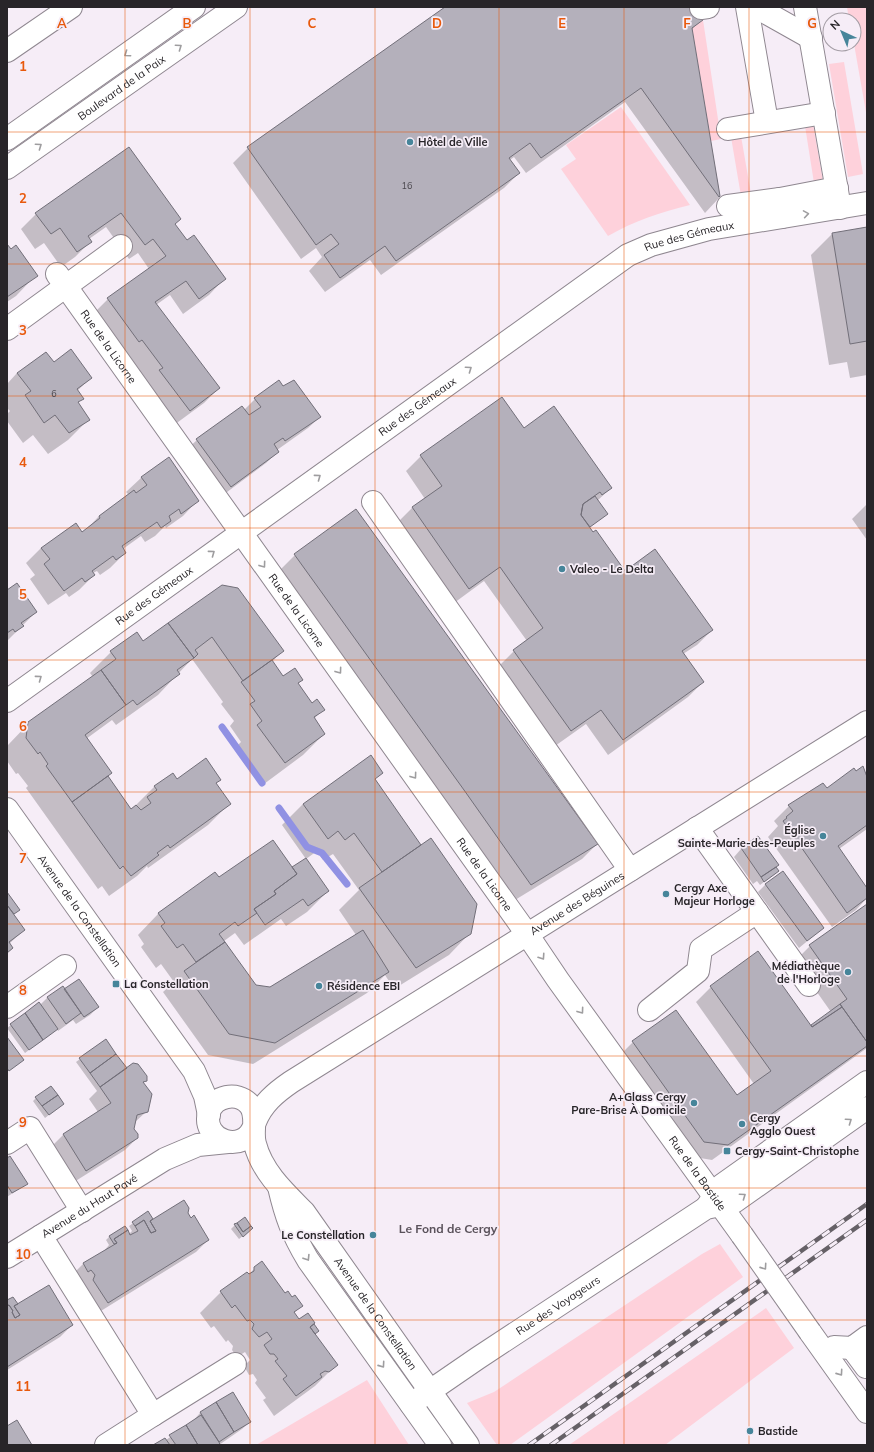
<svg xmlns="http://www.w3.org/2000/svg" width="874" height="1452" viewBox="0 0 874 1452" font-family="Mulish,sans-serif">
<style>
.green{fill:#fed1db}
.shadow{fill:#0003}
.lines{fill:none;stroke-linecap:round;stroke-linejoin:round}
.stream{stroke:#9091e3;stroke-width:7}
.building{fill:#b4b0bb;stroke:#726f79}
.minor-casing{stroke:#8f8790;stroke-width:24}
.major-casing{stroke:#8f8790;stroke-width:24}
.minor{stroke:#fff;stroke-width:22}
.major{stroke:#fff;stroke-width:22}
.rail-casing{stroke:#666167;stroke-width:4.5}
.rail{stroke:#f6edf7;stroke-width:3;stroke-dasharray:9;stroke-linecap:butt}
.minor-bridge-casing{stroke:#8f8790;stroke-width:24;stroke-linecap:butt}
.minor-bridge{stroke:#fff;stroke-width:22}
.oneway{stroke:#9e9d9f}
.grid{fill:none;stroke:#e8590c;stroke-width:1;stroke-opacity:0.55}
.poi-dot{fill:#46859a;stroke:#f6edf7;stroke-width:1.5}
.labels{text-anchor:middle;dominant-baseline:central;stroke-width:3.5;stroke-linejoin:round;paint-order:stroke}
.number-label{font-size:9px;fill:#4b484e}
.street-label{font-size:11px;fill:#282529;stroke:#f6edf7}
.poi-label{font-size:11px;font-weight:bold;fill:#282529;stroke:#f6edf7;text-anchor:start}
.neighbourhood-label{font-size:12px;font-weight:bold;fill:#5a525b;stroke:#f6edf7}
.grid-label{font-size:13px;text-anchor:middle;font-weight:bold;fill:#e8590c;stroke:#f6edf7;stroke-width:3.5;stroke-linejoin:round;paint-order:stroke}
</style>
<rect width="100%" height="100%" fill="#f6edf7"/>
<path class="green" d="M847,7H867V118L854,44V20H849Z
M703,20L721,139L711,141L692,28Z
M844,62L863,174L848,177L829,64Z
M621,107L690,205C661,212 634,221 608,236L561,169L576,159L566,145Z
M813,124L823,181L814,183L805,126Z
M741,136L751,194L741,196L731,137Z
M720,1244L743,1277L510,1445H497L467,1403L494,1392L702,1254Z
M766,1308L794,1348L665,1445H569Z
M367,1380L409,1445H256Z"/>
<path class="shadow" d="M446,7L702,20L691,30L719,198L705,213L625,102L526,173L514,157L510,160L519,173L504,188L381,275L370,260L325,292L309,271L322,257L316,248L301,259L233,163L248,148Z
M128,148L174,224L187,242L224,279L209,295L183,314L170,295L156,305L219,388L204,403L174,425L93,314L108,299L149,269L138,253L129,259L106,227L89,239L90,242L75,257L61,267L44,243L35,249L21,229L36,214Z
M867,228V375L850,378L847,362L829,365L811,255L832,234Z
M7,245L36,275L16,296L7,302Z
M53,363L91,378L77,391L82,398L78,403L89,419L68,440L48,454L33,435L23,443L7,421V414L10,411L7,408V384L17,373Z
M283,388L320,417L308,428L277,450L278,452L266,463L219,498L185,451L197,440L244,410L255,399Z
M523,429L611,488L597,501L603,517L589,527L625,572L712,630L697,645L683,654L703,682L688,697L608,755L586,724L555,746L499,666L514,651L527,641L484,581L454,603L397,523L412,508L425,499L406,471L421,456Z
M142,477L198,500L183,516L166,528L165,526L155,536L145,542L141,536L123,549L125,553L110,568L100,575L97,571L93,573L94,575L79,590L69,597L66,593L48,605L30,579L35,575L26,563L41,548L82,533L86,530L99,516L129,495L126,492Z
M867,504V540L852,519Z
M295,555L597,844L582,859L515,900L449,805L280,570Z
M222,586L282,651L272,662L283,678L302,680L298,684L312,704L323,709L314,719L324,734L303,755L264,784L237,746L241,742L230,726L234,721L221,704L223,702L192,659L158,695L116,725L112,720L86,739L107,777L131,810L155,786L177,780L220,779L215,784L229,804L208,825L148,868L147,866L137,876L109,896L102,886L98,889L26,788L28,786L18,773L16,774L7,761L8,745L29,723L93,677L90,673L111,652L143,642Z
M7,592L36,612L7,641Z
M371,757L382,772L374,780L470,933L449,955L394,989L385,975L367,993L253,1064L208,1055L163,992L174,982L161,964L156,968L141,947L144,944L138,935L158,914L215,873L219,879L292,869L328,891L307,912L286,926L281,919L244,945L235,933L224,941L255,986L270,988L356,935L339,910L359,890L333,854L323,860L317,851L306,859L282,825L303,804Z
M867,780V829L839,849L867,889V898L856,910L832,927L768,837L778,826L774,821L789,806L826,789Z
M758,837L778,871L760,885L757,881L753,884L734,857L741,849Z
M766,884L823,928L799,948L758,892Z
M7,894L19,910L13,915L24,930L9,944L12,948L7,953Z
M867,905V1048L712,1160L688,1156L618,1057L633,1042L737,1097L754,1084L696,1002L711,987L810,1026L831,1012L795,961L810,946Z
M48,997L98,1007L90,1015L76,1024L73,1020L58,1031L57,1029L25,1053L7,1028L39,1004L40,1005Z
M80,1059L126,1069L146,1080L143,1083L147,1111L134,1123L133,1129L137,1138L125,1150L74,1182L52,1146L64,1134L98,1112L89,1099L97,1091L76,1062Z
M36,1098L63,1104L45,1118L33,1101Z
M7,1159L26,1184L7,1197Z
M148,1213L152,1220L187,1213L208,1240L196,1252L96,1314L72,1275L83,1264L103,1252L109,1245L106,1240L109,1237L129,1234L132,1231L129,1226Z
M235,1225L248,1232L239,1239L231,1229Z
M255,1268L285,1294L301,1306L294,1313L299,1320L308,1314L318,1331L314,1335L336,1365L315,1386L274,1416L263,1400L266,1398L255,1383L257,1380L253,1374L249,1375L244,1366L250,1360L245,1352L237,1357L232,1350L233,1346L228,1340L226,1342L214,1326L211,1328L200,1313L221,1292L248,1275Z
M7,1301L17,1306L72,1325L60,1337L7,1370Z
M232,1393L250,1422L242,1429L219,1445H155L166,1440L193,1421L200,1413Z"/>
<g class="lines">
<path class="stream" d="M222,727L262,783
M279,808L307,847L322,853L347,884"/>
</g>
<path class="building" d="M445,7H701L703,20L692,28L720,196L719,197L641,88L541,158L530,143L509,158L520,173L396,261L385,246L340,278L324,255L339,244L331,234L316,245L247,147Z
M129,147L181,219L175,224L187,240L194,235L226,279L199,299L186,281L155,302L220,388L190,411L159,370L163,368L142,340L139,342L107,298L166,256L153,239L145,245L121,213L88,236L92,242L77,252L60,228L51,234L35,213Z
M867,227V341L850,344L832,233Z
M7,244L11,249L16,245L38,276L7,297Z
M71,349L92,378L77,389L84,399L78,402L90,420L69,433L55,415L44,423L25,395L31,391L17,373L46,352L54,362Z
M279,380L283,386L294,380L321,417L285,441L283,438L274,444L279,452L231,487L196,439L242,406L249,415L261,407L254,398Z
M502,397L524,428L554,406L612,488L602,495L600,492L583,504L581,515L593,532L596,530L625,571L655,549L713,630L682,651L704,682L623,740L601,710L571,731L513,650L543,628L500,567L469,589L412,507L442,486L420,455Z
M169,457L199,501L181,514L179,509L169,516L171,521L161,528L157,522L122,546L126,553L116,560L113,556L92,571L95,575L85,582L82,578L64,591L44,564L50,559L41,548L76,523L82,532L100,518L99,516L134,490L136,493L147,485L141,477Z
M595,496L608,514L590,527L581,515L583,504Z
M356,509L598,844L531,885L464,790L294,554Z
M17,583L37,612L21,623L24,626L15,632L13,629L7,633V590Z
M222,585L238,588L284,651L243,681L212,637L195,650L198,654L194,658L168,623Z
M168,623L194,658L177,670L180,674L137,705L133,700L126,705L101,670L116,659L110,651L137,632L143,641Z
M272,660L283,676L295,668L303,680L298,683L312,703L317,699L325,710L314,717L325,734L285,763L257,725L262,721L250,704L255,701L241,682Z
M101,670L126,705L85,735L112,773L72,802L46,766L48,764L40,752L38,754L26,738L28,722Z
M371,755L383,773L375,779L421,845L382,872L354,833L345,840L338,831L328,839L303,804Z
M206,758L221,780L216,783L231,804L170,848L168,845L157,853L159,855L131,876L123,866L120,869L72,802L108,776L131,809L136,805L141,810L151,803L147,797L157,790L154,786L173,773L177,779Z
M863,766L867,777V825L838,846L867,888V898L847,913L783,821L787,818L786,817L793,811L788,805L823,783L827,788L854,768L856,771Z
M758,836L779,865L761,877L741,848Z
M431,838L477,904L471,934L416,968L359,888Z
M273,840L297,874L274,891L276,894L254,909L257,913L238,926L235,922L219,934L225,942L196,962L183,944L177,948L161,926L165,923L158,913L215,872L219,877Z
M306,858L329,891L308,906L303,899L265,925L254,909L276,894L274,891L297,874L292,867Z
M776,867L779,871L764,882L761,877Z
M783,871L824,928L807,941L765,884Z
M7,892L20,910L14,914L7,905Z
M867,904V1042L840,1004L847,999L809,945Z
M7,905L25,930L9,942L13,948L7,953Z
M363,930L389,972L275,1043L229,1034L184,971L225,942L256,985L270,987Z
M758,951L812,1027L842,1007L867,1042V1046L728,1145L704,1142L632,1041L676,1010L737,1095L771,1071L710,986Z
M79,979L99,1007L84,1017L64,989Z
M63,986L81,1013L66,1024L47,997Z
M39,1002L58,1029L43,1040L25,1013Z
M840,1004L842,1007L812,1027L811,1025Z
M25,1013L43,1040L29,1050L10,1024Z
M7,1037L24,1060L9,1071L7,1068Z
M106,1039L116,1054L90,1073L79,1058Z
M116,1054L127,1068L100,1087L90,1073Z
M133,1063L138,1064L147,1076V1081L143,1082L152,1094L148,1112L137,1115L134,1129L138,1134V1138L86,1171L63,1134L111,1103L100,1087Z
M51,1086L58,1095L42,1106L35,1097Z
M58,1095L64,1104L49,1115L42,1106Z
M10,1156L28,1184L12,1193L7,1185V1158Z
M184,1200L189,1208L188,1213L191,1218L194,1215L209,1240L108,1303L93,1280L95,1275L91,1270L88,1272L83,1263L117,1243L114,1239L128,1230L130,1235L138,1231L135,1226L144,1220L151,1233L156,1231L150,1221Z
M148,1211L153,1219L150,1221L156,1231L151,1233L144,1220L135,1226L132,1222Z
M245,1217L251,1226L243,1232L237,1223Z
M237,1223L243,1232L251,1226L253,1228L243,1237L234,1224Z
M125,1226L128,1230L114,1239L117,1243L114,1244L109,1236Z
M262,1261L285,1293L288,1291L292,1297L295,1295L303,1306L294,1312L299,1319L308,1313L315,1323L310,1327L338,1365L329,1372L325,1371L320,1374L322,1377L296,1396L283,1379L287,1376L275,1361L278,1359L274,1354H270L264,1345L272,1339L267,1332L259,1337L252,1329L254,1324L250,1320L247,1321L235,1305L232,1308L220,1291L247,1272L249,1274L254,1271V1267Z
M49,1285L73,1325L7,1367V1306L9,1305L13,1311L12,1312L15,1318L20,1315L14,1306Z
M13,1297L18,1304L14,1306L20,1315L15,1318L12,1312L13,1311L9,1305L7,1306V1300Z
M314,1324L319,1331L315,1334L310,1327Z
M233,1392L251,1422L234,1432L216,1402Z
M216,1402L234,1432L219,1442L200,1412Z
M201,1415L219,1442L220,1445H198L186,1425Z
M17,1420L32,1445H7V1426Z
M186,1425L198,1445H176L169,1435Z
M165,1438L170,1445H153Z"/>
<g class="lines">
<defs>
<g id="minor">
<path d="M747,7L767,122"/>
<path d="M756,7L811,38"/>
<path d="M805,7L840,208"/>
<path d="M701,8L708,7"/>
<path d="M7,51L71,7"/>
<path d="M728,129L824,113"/>
<path d="M780,199L837,188"/>
<path d="M728,206L780,199L782,217"/>
<path id="s1" d="M57,274L527,934L558,980L742,1235"/>
<path d="M7,329L121,246"/>
<path d="M373,502L630,870"/>
<path id="s2" d="M7,701L628,255L651,245L709,229L867,203"/>
<path id="s3" d="M7,809L194,1071L205,1096L209,1115"/>
<path d="M697,828L809,985"/>
<path d="M7,1007L65,966"/>
<path d="M649,1010L698,971L701,949L757,912"/>
<path id="s4" d="M255,1122C262,1104 275,1093 291,1082L867,722"/>
<path id="s5" d="M254,1126C244,1155 201,1141 209,1112C214,1096 237,1091 249,1104C259,1115 251,1131 255,1144C262,1172 285,1193 304,1212L468,1445"/>
<path d="M7,1143L30,1128L82,1211"/>
<path d="M279,1187C286,1217 292,1233 308,1260L440,1445"/>
<path d="M706,1208L722,1185L867,1082"/>
<path d="M41,1236L153,1415L106,1445"/>
<path id="s6" d="M7,1257L165,1159L198,1145L228,1142"/>
<path d="M810,1332L867,1412"/>
<path d="M834,1347L852,1348L867,1337"/>
<path d="M852,1348L866,1367"/>
<path id="s7" d="M411,1404L478,1358L706,1208L734,1202L867,1108"/>
<path d="M153,1415L235,1364"/>
</g>
<g id="major">
<path d="M7,139L194,7"/>
<path id="s8" d="M7,168L236,7"/>
</g>
</defs>
<use href="#minor" class="minor-casing"/>
<use href="#major" class="major-casing"/>
<use href="#minor" class="minor"/>
<use href="#major" class="major"/>
<defs>
<path id="rail" d="M529,1445L867,1204
M551,1445L867,1220"/>
</defs>
<use href="#rail" class="rail-casing"/>
<use href="#rail" class="rail"/>
<defs>
<path id="minor-bridge" d="M742,1235L810,1332"/>
</defs>
<use href="#minor-bridge" class="minor-bridge-casing"/>
<use href="#minor-bridge" class="minor-bridge"/>
</g>
<defs><path id="oneway-chevron" d="M-2-3.5L2.5 0L-2 3.5" fill="none" stroke-width="1.6" stroke-linecap="round" stroke-linejoin="round"/></defs>
<g class="oneway">
<use href="#oneway-chevron" transform="translate(179 47) rotate(-35)"/>
<use href="#oneway-chevron" transform="translate(127 54) rotate(145)"/>
<use href="#oneway-chevron" transform="translate(39 146) rotate(-35)"/>
<use href="#oneway-chevron" transform="translate(806 214) rotate(-9)"/>
<use href="#oneway-chevron" transform="translate(469 369) rotate(-35)"/>
<use href="#oneway-chevron" transform="translate(318 477) rotate(-36)"/>
<use href="#oneway-chevron" transform="translate(212 553) rotate(-36)"/>
<use href="#oneway-chevron" transform="translate(263 565) rotate(54)"/>
<use href="#oneway-chevron" transform="translate(339 671) rotate(54)"/>
<use href="#oneway-chevron" transform="translate(39 678) rotate(-36)"/>
<use href="#oneway-chevron" transform="translate(414 776) rotate(54)"/>
<use href="#oneway-chevron" transform="translate(542 957) rotate(56)"/>
<use href="#oneway-chevron" transform="translate(581 1011) rotate(54)"/>
<use href="#oneway-chevron" transform="translate(849 1121) rotate(-35)"/>
<use href="#oneway-chevron" transform="translate(743 1196) rotate(-35)"/>
<use href="#oneway-chevron" transform="translate(307 1258) rotate(58)"/>
<use href="#oneway-chevron" transform="translate(764 1267) rotate(55)"/>
<use href="#oneway-chevron" transform="translate(382 1365) rotate(55)"/>
<use href="#oneway-chevron" transform="translate(840 1373) rotate(55)"/>
</g>
<path class="grid" d="M125,7V1445M250,7V1445M375,7V1445M499,7V1445M624,7V1445M749,7V1445M7,132H867M7,264H867M7,396H867M7,528H867M7,660H867M7,792H867M7,924H867M7,1056H867M7,1188H867M7,1320H867"/>
<g class="poi-dot">
<circle cx="410" cy="142" r="4"/>
<circle cx="562" cy="569" r="4"/>
<circle cx="823" cy="836" r="4"/>
<circle cx="666" cy="894" r="4"/>
<circle cx="848" cy="972" r="4"/>
<rect x="112" y="980" width="8" height="8" rx="2"/>
<circle cx="319" cy="986" r="4"/>
<circle cx="694" cy="1103" r="4"/>
<circle cx="742" cy="1124" r="4"/>
<rect x="723" y="1147" width="8" height="8" rx="2"/>
<circle cx="373" cy="1235" r="4"/>
<circle cx="750" cy="1431" r="4"/>
</g>
<g class="labels">
<g class="number-label">
<text x="407" y="185">16</text>
<text x="54" y="393">6</text>
</g>
<g class="street-label">
<text stroke="none"><textPath href="#s8" startOffset="140">Boulevard de la Paix</textPath></text>
<text stroke="none"><textPath href="#s2" startOffset="829">Rue des Gémeaux</textPath></text>
<text stroke="none"><textPath href="#s1" startOffset="89">Rue de la Licorne</textPath></text>
<text stroke="none"><textPath href="#s2" startOffset="505">Rue des Gémeaux</textPath></text>
<text stroke="none"><textPath href="#s2" startOffset="181">Rue des Gémeaux</textPath></text>
<text stroke="none"><textPath href="#s1" startOffset="413">Rue de la Licorne</textPath></text>
<text stroke="none"><textPath href="#s1" startOffset="737">Rue de la Licorne</textPath></text>
<text stroke="none"><textPath href="#s4" startOffset="392">Avenue des Béguines</textPath></text>
<text stroke="none"><textPath href="#s3" startOffset="125">Avenue de la Constellation</textPath></text>
<text stroke="none"><textPath href="#s1" startOffset="1104">Rue de la Bastide</textPath></text>
<text stroke="none"><textPath href="#s6" startOffset="97">Avenue du Haut Pavé</textPath></text>
<text stroke="none"><textPath href="#s7" startOffset="177">Rue des Voyageurs</textPath></text>
<text stroke="none"><textPath href="#s5" startOffset="372">Avenue de la Constellation</textPath></text>
</g>
<g class="poi-label">
<text x="418" y="142">Hôtel de Ville</text>
<text x="570" y="569">Valeo - Le Delta</text>
<text x="815" y="830" text-anchor="end">Église<tspan x="815" dy="13">Sainte-Marie-des-Peuples</tspan></text>
<text x="674" y="888">Cergy Axe<tspan x="674" dy="13">Majeur Horloge</tspan></text>
<text x="840" y="966" text-anchor="end">Médiathèque<tspan x="840" dy="13">de l'Horloge</tspan></text>
<text x="124" y="984">La Constellation</text>
<text x="327" y="986">Résidence EBI</text>
<text x="686" y="1097" text-anchor="end">A+Glass Cergy<tspan x="686" dy="13">Pare-Brise À Domicile</tspan></text>
<text x="750" y="1118">Cergy<tspan x="750" dy="13">Agglo Ouest</tspan></text>
<text x="735" y="1151">Cergy-Saint-Christophe</text>
<text x="365" y="1235" text-anchor="end">Le Constellation</text>
<text x="758" y="1431">Bastide</text>
</g>
<g class="neighbourhood-label">
<text x="448" y="1228">Le Fond de Cergy</text>
</g>
</g>
<g class="grid-label">
<text x="62" y="28">A</text>
<text x="187" y="28">B</text>
<text x="312" y="28">C</text>
<text x="437" y="28">D</text>
<text x="562" y="28">E</text>
<text x="687" y="28">F</text>
<text x="812" y="28">G</text>
<text x="23" y="71">1</text>
<text x="23" y="203">2</text>
<text x="23" y="335">3</text>
<text x="23" y="467">4</text>
<text x="23" y="599">5</text>
<text x="23" y="731">6</text>
<text x="23" y="863">7</text>
<text x="23" y="995">8</text>
<text x="23" y="1127">9</text>
<text x="23" y="1259">10</text>
<text x="23" y="1391">11</text>
</g>
<rect width="874" height="1452" fill="none" stroke="#282529" stroke-width="16"/>
<g transform="translate(842 32) rotate(316)"><circle r="19" fill="#f6edf7" stroke="#a49da5"/>
<path d="M0-3L7 15L0 10L-7 15Z" fill="#46859a"/>
<text y="-6" font-size="11" font-weight="bold" text-anchor="middle" fill="#282529">N</text>
</g>
</svg>
